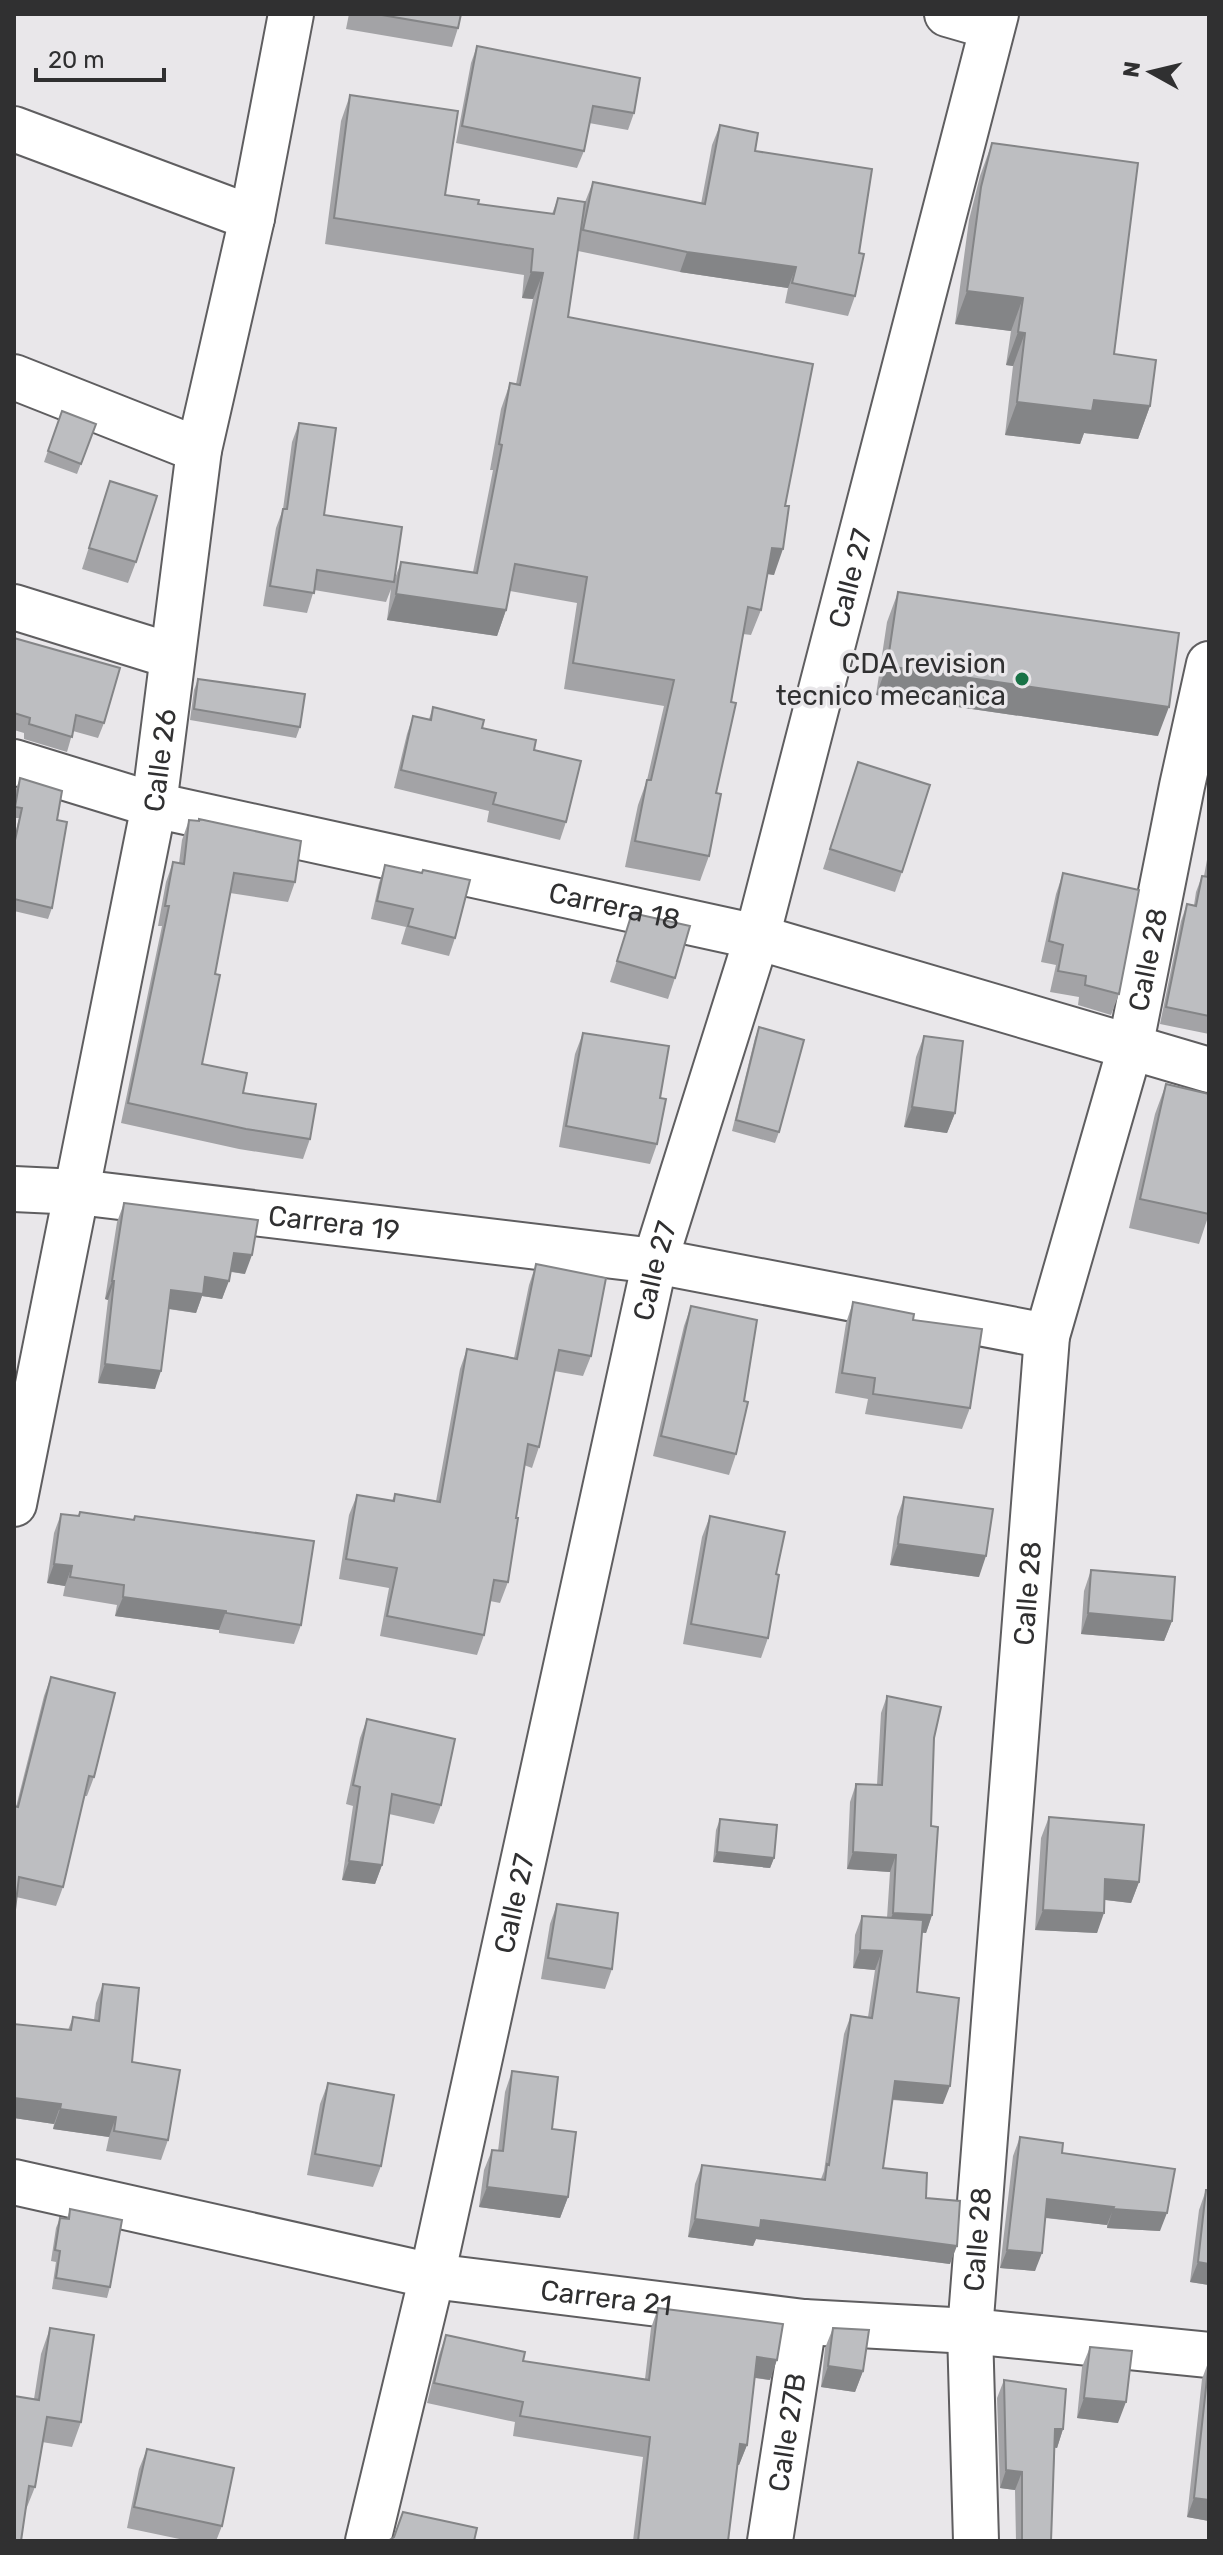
<svg xmlns="http://www.w3.org/2000/svg" width="1223" height="2555" viewBox="0 0 1223 2555" font-family="Rubik,sans-serif">
<style>
.lines{fill:none;stroke-linecap:round;stroke-linejoin:round}
.minor-casing{stroke:#5f5e60;stroke-width:48}
.minor{stroke:#fff;stroke-width:44}
.wall{fill:#a3a3a6}
.shaded-wall{fill:#848587}
.building{fill:#bdbec1;stroke:#848587;stroke-width:2}
.poi-dot{fill:#187246;stroke:#e9e7ea;stroke-width:3}
.labels{text-anchor:middle;dominant-baseline:central;stroke-width:7;stroke-linejoin:round;paint-order:stroke}
.street-label{font-size:28px;fill:#303031;stroke:#e9e7ea}
.poi-label{font-size:28px;fill:#303031;stroke:#e9e7ea;text-anchor:end}
</style>
<rect width="100%" height="100%" fill="#e9e7ea"/>
<g class="lines">
<defs>
<g id="minor">
<path d="M947,14L992,27"/>
<path d="M14,129L252,218"/>
<path d="M14,377L199,450"/>
<path d="M14,607L172,656"/>
<path id="s1" d="M14,762L154,805L757,937L1209,1070"/>
<path id="s2" d="M14,1189L78,1192L655,1261L1047,1336"/>
<path id="s3" d="M14,1504L154,805L199,450L252,218L291,14"/>
<path id="s4" d="M14,2182L432,2276L804,2322L970,2331L1209,2355"/>
<path id="s5" d="M368,2541L432,2276L655,1261L757,937L996,14"/>
<path id="s6" d="M770,2541L804,2322"/>
<path id="s7" d="M976,2541L970,2331L1047,1336L1130,1048L1182,786L1209,664"/>
</g>
</defs>
<use href="#minor" class="minor-casing"/>
<use href="#minor" class="minor"/>
</g>
<path class="wall" d="M349,14H461L458,28L452,47L346,29Z
M477,46L634,113L628,130L589,123L584,151L577,168L456,143L471,63Z
M350,95L445,195L478,204L552,214L558,198L583,214L585,202L593,182L701,204L712,145L720,125L755,151L859,253L855,296L848,316L785,303L788,288L680,272L578,251L568,317L785,506L774,575L767,574L761,610L751,635L743,634L716,793L709,856L700,881L625,867L638,805L647,780L664,706L564,689L577,603L510,591L506,610L497,636L387,620L391,589L386,602L314,590L307,613L263,606L276,528L283,509L292,442L299,423L324,515L394,581L401,562L473,572L493,470H490L501,409L510,383L516,384L533,299L522,298L524,275L325,244L341,121Z
M992,143L1114,354L1150,406L1138,439L1084,433L1080,444L1005,435L1013,366L1006,365L1011,331L955,324L969,220L980,176Z
M62,411L96,424L77,474L44,462Z
M110,481L136,562L128,583L82,569Z
M898,592L1158,736L876,695L887,622Z
M14,638L104,723L98,738L73,731L67,752L24,739V733L14,730Z
M198,679L300,727L296,738L190,720L194,690Z
M433,707L534,750L566,822L560,840L487,822L489,811L394,788L407,734L413,716L429,719Z
M858,762L902,872L895,892L823,869Z
M20,778L57,820L52,908L48,919L14,911V839L19,818H14V799L16,789Z
M189,820L295,882L288,902L230,893L215,974L202,1064L310,1139L303,1159L239,1149L121,1123L162,926H158L166,882L173,862L179,863L182,840Z
M1209,849V1034L1160,1024L1181,921L1187,904L1194,905L1196,892L1202,876H1204Z
M385,865L455,938L449,956L401,944L406,927L371,919L379,883Z
M1063,873L1119,994L1111,1015L1078,1005L1079,997L1050,992L1056,965L1041,962L1056,894Z
M632,913L675,978L668,999L610,982Z
M759,1027L779,1132L775,1143L732,1131L755,1038Z
M583,1033L660,1098L657,1144L650,1164L559,1147L575,1054Z
M924,1036L955,1113L947,1133L904,1127L916,1057Z
M1166,1084L1209,1214L1199,1244L1129,1228L1155,1114Z
M124,1203L245,1274L231,1272L222,1299L202,1296L196,1313L168,1309L155,1389L98,1383L108,1300L105,1299L117,1222Z
M536,1264L591,1356L583,1376L554,1371L539,1447L532,1468L524,1465L516,1518L508,1582L500,1603L490,1601L484,1635L477,1655L380,1636L389,1588L339,1579L349,1515L357,1495L392,1501L395,1494L436,1501L460,1369L467,1349L514,1358L529,1285Z
M853,1302L913,1320L970,1408L962,1429L865,1414L868,1399L835,1393L846,1323Z
M691,1306L744,1401L736,1454L729,1475L653,1456L684,1326Z
M904,1497L979,1577L890,1565L897,1517Z
M80,1512L133,1520L135,1516L301,1625L294,1644L219,1633V1630L115,1616L117,1605L63,1596L65,1586L47,1583L54,1533L61,1514L78,1516Z
M710,1516L776,1574L768,1638L761,1658L683,1644L702,1537Z
M1091,1570L1172,1621L1164,1641L1081,1634L1084,1591Z
M51,1677L94,1777L87,1796H84L63,1887L56,1906L16,1897V1807L44,1696Z
M887,1696L934,1738L931,1826L932,1915L926,1933L922,1932L917,1992L943,2104L892,2100L883,2168L926,2198L950,2264L756,2239L753,2246L688,2237L695,2184L702,2165L821,2179L824,2171L844,2034L851,2015L868,2017L875,1970L853,1968L855,1935L862,1916L887,1918L890,1872L847,1869L850,1802L856,1784L877,1785L881,1713Z
M367,1719L441,1805L434,1824L389,1814L382,1865L375,1884L342,1880L353,1806L346,1804L360,1738Z
M1049,1817L1139,1882L1131,1903L1105,1900L1097,1933L1035,1930L1041,1838Z
M720,1819L774,1858L770,1868L713,1862L716,1830Z
M557,1904L612,1969L605,1989L541,1979L550,1924Z
M103,1984L132,2062L168,2140L161,2160L106,2151L109,2137L53,2129L54,2124L14,2118V2024L68,2030L73,2017L94,2020L96,2003Z
M512,2071L552,2129L568,2197L560,2218L479,2207L484,2170L492,2150L498,2151L505,2092Z
M328,2083L381,2166L373,2187L307,2175L320,2104Z
M1020,2137L1062,2153L1160,2231L1107,2228V2225L1045,2218L1035,2271L1000,2268L1013,2156Z
M1206,2190H1209V2285L1190,2282L1199,2210Z
M70,2209L110,2287L107,2298L52,2289L56,2262L51,2261L56,2228L60,2218L67,2219Z
M658,2308L770,2380L755,2378L747,2445L739,2465H737L728,2541H633L643,2457L513,2436L515,2422L427,2403L439,2355L446,2335L523,2361L645,2379L651,2328Z
M50,2328L81,2422L72,2447L42,2442L35,2487L25,2512L34,2399L41,2354Z
M833,2328L863,2371L855,2392L821,2387L825,2348Z
M1090,2347L1118,2423L1077,2418L1082,2367Z
M1209,2360V2521L1187,2517L1202,2379Z
M1004,2380L1063,2429L1057,2448L1055,2447L1051,2541H1016L1015,2490L1000,2488L997,2398Z
M147,2449L222,2526L216,2541H189L127,2528L139,2469Z"/>
<path class="shaded-wall" d="M687,252L796,267L788,288L680,272Z
M531,272L543,273L533,299L522,298Z
M967,291L1023,298L1011,331L955,324Z
M1018,332L1025,333L1013,366L1006,365Z
M1094,400L1150,406L1138,439L1084,433L1080,444L1005,435L1017,402Z
M772,548L783,549L774,575L762,573Z
M396,594L506,610L497,636L387,620Z
M887,666L1169,707L1158,736L876,695Z
M912,1107L955,1113L947,1133L904,1127Z
M234,1253L252,1255L245,1274L228,1271Z
M205,1277L229,1281L222,1299L202,1296L196,1313L164,1308L171,1290Z
M112,1281H114L108,1300L105,1299Z
M105,1364L161,1371L155,1389L98,1383Z
M898,1544L986,1556L979,1577L890,1565Z
M54,1564L72,1566L65,1586L47,1583Z
M123,1597L226,1611L219,1630L115,1616Z
M1088,1613L1172,1621L1164,1641L1081,1634Z
M717,1852L774,1858L770,1868L713,1862Z
M853,1852L896,1855L890,1872L847,1869Z
M349,1861L382,1865L375,1884L342,1880Z
M1105,1879L1139,1882L1131,1903L1098,1899Z
M1043,1910L1104,1913L1097,1933L1035,1930Z
M893,1913L932,1915L926,1933L886,1930Z
M860,1950L882,1951L875,1970L853,1968Z
M895,2081L950,2086L943,2104L888,2099Z
M14,2098L61,2104L54,2124L14,2118Z
M60,2109L116,2117L109,2137L53,2129Z
M487,2187L568,2197L560,2218L479,2207Z
M1047,2199L1114,2207L1107,2225L1040,2217Z
M1113,2209L1167,2213L1160,2231L1107,2228Z
M695,2219L761,2220L957,2246L950,2264L756,2239L753,2246L688,2237Z
M1007,2250L1042,2253L1035,2271L1000,2268Z
M1198,2262L1209,2264V2285L1190,2282Z
M757,2357L777,2360L770,2380L750,2377Z
M828,2366L863,2371L855,2392L821,2387Z
M1084,2398L1126,2402L1118,2423L1077,2418Z
M1055,2429H1063L1057,2448L1049,2447Z
M740,2444L747,2445L739,2465L732,2464Z
M1006,2470L1022,2472L1015,2490L1000,2488Z
M1194,2498L1209,2500V2521L1187,2517Z"/>
<path class="building" d="M376,14H461L458,28Z
M477,46L640,78L634,113L593,106L584,151L462,126Z
M350,95L458,111L445,195L479,200L478,204L554,214L558,198L585,202L568,317L813,364L785,506H789L783,549L772,548L761,610L748,607L731,702L736,703L716,793L721,794L709,856L635,841L647,780H651L674,680L573,663L587,577L515,564L506,610L396,594L401,562L477,573L502,445L499,444L510,383L520,385L543,273L531,272L533,249L334,218Z
M720,125L758,133L755,151L872,169L859,253L864,254L855,296L792,283L796,267L687,252L583,230L593,182L705,204Z
M992,143L1138,163L1114,354L1156,360L1150,406L1094,400L1092,411L1017,402L1025,333L1018,332L1023,298L967,291L981,187Z
M62,411L96,424L81,464L48,451Z
M299,423L336,428L324,515L402,527L394,582L317,570L314,593L270,586L283,509H287Z
M110,481L157,496L136,562L89,548Z
M898,592L1179,633L1169,707L887,666Z
M14,638L120,668L104,723L76,715L72,737L29,724L30,718L14,713Z
M198,679L305,694L300,727L194,709Z
M433,707L484,720L482,728L536,740L534,750L581,761L566,822L493,804L496,793L401,770L413,716L431,720Z
M858,762L930,785L902,872L830,849Z
M20,778L62,791L57,820L67,822L52,908L14,899V845L22,808L15,807Z
M199,819L301,841L295,882L234,873L215,974L220,975L202,1064L247,1073L243,1093L316,1104L310,1139L246,1129L128,1103L169,906H165L173,862L184,864L189,820L199,821Z
M385,865L422,873L423,870L470,880L455,938L408,926L413,909L377,901Z
M1063,873L1139,890L1119,994L1085,985L1086,976L1058,971L1063,945L1049,941Z
M1202,876L1209,877V1016L1166,1007L1187,904L1196,906Z
M632,913L690,926L675,978L617,961Z
M759,1027L804,1040L779,1132L736,1120Z
M583,1033L669,1046L660,1098L666,1099L657,1144L566,1126Z
M924,1036L963,1041L955,1113L912,1107Z
M1166,1084L1209,1094V1214L1140,1199Z
M124,1203L258,1220L252,1255L234,1253L229,1281L205,1277L203,1294L171,1290L161,1371L105,1364L114,1281H112Z
M536,1264L606,1278L591,1356L559,1350L539,1447L528,1444L516,1518H518L508,1582L494,1580L484,1635L387,1616L397,1568L346,1559L357,1495L394,1501L395,1494L440,1502L467,1349L517,1359Z
M853,1302L914,1314L913,1320L982,1329L970,1408L873,1394L875,1378L842,1373Z
M691,1306L757,1320L744,1401L748,1402L736,1454L661,1436Z
M904,1497L993,1509L986,1556L898,1544Z
M80,1512L134,1520L135,1516L314,1541L301,1625L226,1613V1611L123,1597L124,1585L70,1577L72,1566L54,1564L61,1514L79,1516Z
M710,1516L785,1532L776,1574L779,1575L768,1638L691,1624Z
M1091,1570L1175,1577L1172,1621L1088,1613Z
M51,1677L115,1693L94,1777L89,1776L63,1887L19,1877L14,1918V1806L18,1807Z
M887,1696L941,1707L934,1738L931,1826L938,1827L932,1915L893,1913L896,1855L853,1852L856,1784L882,1785Z
M367,1719L455,1739L441,1805L392,1794L382,1865L349,1861L360,1787L353,1785Z
M1049,1817L1144,1825L1139,1882L1105,1879L1104,1913L1043,1910Z
M720,1819L777,1825L774,1858L717,1852Z
M557,1904L618,1913L612,1969L548,1958Z
M862,1916L923,1920L917,1992L959,1998L950,2086L895,2081L883,2168L927,2173L926,2198L960,2201L957,2246L761,2220L760,2228L695,2219L702,2165L825,2180L827,2164L829,2165L851,2015L872,2018L882,1951L860,1950Z
M103,1984L139,1988L132,2062L180,2070L168,2140L114,2131L116,2117L60,2109L61,2104L14,2098V2024L71,2030L73,2017L99,2021Z
M512,2071L558,2077L552,2129L576,2132L568,2197L487,2187L492,2150L503,2151Z
M328,2083L394,2095L381,2166L315,2154Z
M1020,2137L1063,2143L1062,2153L1175,2169L1167,2213L1113,2209L1114,2207L1047,2199L1042,2253L1007,2250Z
M1206,2190H1209V2264L1198,2262Z
M70,2209L122,2220L110,2287L56,2278L60,2251L55,2250L60,2218L69,2219Z
M658,2308L783,2324L777,2360L757,2357L747,2445L740,2444L728,2541H638L650,2437L520,2416L523,2402L434,2383L446,2335L525,2352L523,2361L649,2380Z
M50,2328L94,2335L81,2422L47,2417L35,2487L29,2486L21,2541H14V2396L39,2400Z
M833,2328L869,2330L863,2371L828,2366Z
M1090,2347L1132,2351L1126,2402L1084,2398Z
M1209,2360V2500L1194,2498Z
M1004,2380L1066,2389L1063,2429H1055L1051,2541H1022V2472L1006,2470Z
M147,2449L234,2468L222,2526L134,2507Z
M403,2512L477,2528L474,2541H388L394,2537Z"/>
<circle class="poi-dot" cx="1022" cy="679" r="8"/>
<g class="labels">
<g class="street-label">
<text stroke="none"><textPath href="#s5" startOffset="2022">Calle 27</textPath></text>
<text stroke="none"><textPath href="#s3" startOffset="758">Calle 26</textPath></text>
<text stroke="none"><textPath href="#s1" startOffset="618">Carrera 18</textPath></text>
<text stroke="none"><textPath href="#s7" startOffset="1598">Calle 28</textPath></text>
<text stroke="none"><textPath href="#s2" startOffset="322">Carrera 19</textPath></text>
<text stroke="none"><textPath href="#s5" startOffset="1302">Calle 27</textPath></text>
<text stroke="none"><textPath href="#s7" startOffset="950">Calle 28</textPath></text>
<text stroke="none"><textPath href="#s5" startOffset="654">Calle 27</textPath></text>
<text stroke="none"><textPath href="#s7" startOffset="302">Calle 28</textPath></text>
<text stroke="none"><textPath href="#s4" startOffset="604">Carrera 21</textPath></text>
<text stroke="none"><textPath href="#s6" startOffset="110">Calle 27B</textPath></text>
</g>
<g class="poi-label">
<text x="1006" y="663">CDA revision<tspan x="1006" dy="32">tecnico mecanica</tspan></text>
</g>
</g>
<rect width="1223" height="2555" fill="none" stroke="#303031" stroke-width="32"/>
<g transform="translate(1151 72) rotate(278)" stroke="#e9e7ea" stroke-width="6" paint-order="stroke">
<path d="M0-6L14 30L0 20L-14 30Z" fill="#303031"/>
<text y="-12" font-size="22" font-weight="bold" text-anchor="middle" fill="#303031">N</text>
</g>
<path d="M36 68v12h128v-12" fill="none" stroke="#303031" stroke-width="4"/>
<text x="48" y="68" font-size="24" fill="#303031" stroke="#e9e7ea" stroke-width="6" paint-order="stroke">20 m</text>
</svg>
